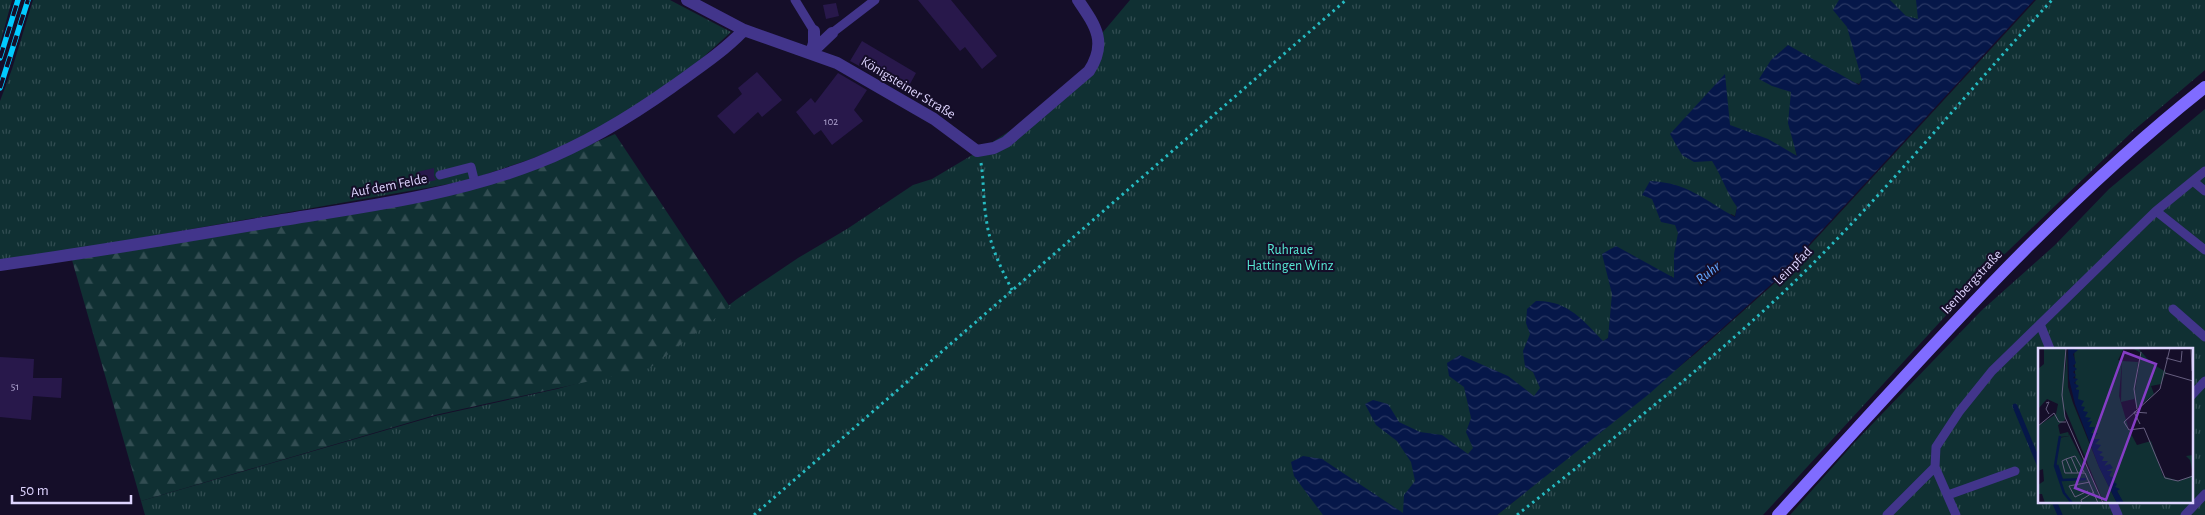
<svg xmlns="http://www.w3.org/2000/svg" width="2205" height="515" viewBox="0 0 2205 515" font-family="'Alegreya Sans',sans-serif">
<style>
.grass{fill:url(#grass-tufts);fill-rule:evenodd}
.forest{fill:url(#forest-firs)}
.water{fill:url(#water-waves)}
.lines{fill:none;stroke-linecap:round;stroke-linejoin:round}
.stream{stroke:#061749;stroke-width:5}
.building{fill:#28184b}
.path{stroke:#26bbc2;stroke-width:3;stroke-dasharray:2.5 4;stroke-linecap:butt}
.lane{stroke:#42358b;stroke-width:9}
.street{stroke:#42358b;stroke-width:12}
.secondary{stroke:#806cff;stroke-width:12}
.rail-casing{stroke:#01caff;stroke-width:5.5}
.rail{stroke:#150e29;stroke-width:4;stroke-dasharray:11;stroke-linecap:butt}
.labels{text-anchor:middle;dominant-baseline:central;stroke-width:4;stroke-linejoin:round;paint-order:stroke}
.number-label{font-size:11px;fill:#b1a6d2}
.street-label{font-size:14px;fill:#dfd5ff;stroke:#150e29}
.park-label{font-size:14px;fill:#57e9d4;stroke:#150e29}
.water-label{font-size:15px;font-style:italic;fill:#63a6ff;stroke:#150e29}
.inset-river{fill:none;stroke:#061749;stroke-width:2.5}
.inset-road{fill:none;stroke:#665e7f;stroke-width:1}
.view{fill:#853dc5;fill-opacity:0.15;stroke:#853dc5;stroke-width:2.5}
.inset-edge{fill:none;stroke:#dfd5ff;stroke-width:2.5}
</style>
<defs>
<pattern id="grass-tufts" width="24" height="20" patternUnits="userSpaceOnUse" patternTransform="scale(1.25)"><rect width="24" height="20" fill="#103033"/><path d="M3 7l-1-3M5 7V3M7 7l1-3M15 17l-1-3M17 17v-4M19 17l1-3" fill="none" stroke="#324d52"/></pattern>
<pattern id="forest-firs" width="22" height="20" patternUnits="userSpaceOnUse" patternTransform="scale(1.25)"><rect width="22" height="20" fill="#103033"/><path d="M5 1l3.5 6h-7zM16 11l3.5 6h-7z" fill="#324d52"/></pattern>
<pattern id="water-waves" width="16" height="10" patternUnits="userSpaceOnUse" patternTransform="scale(1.25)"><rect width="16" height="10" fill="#061749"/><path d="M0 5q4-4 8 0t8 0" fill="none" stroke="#2a3864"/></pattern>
</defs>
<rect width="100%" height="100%" fill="#150e29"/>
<path class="grass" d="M0,0H12L0,44Z
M33,0H670L731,32L689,70L591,135L531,159L466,181L78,249L0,260V101L12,69Z
M1130,0H1933L1918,16L1919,20L1861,77L1862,80L1859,84L1856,83L1795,148L1797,156L1790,153L1737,207L1735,216L1731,214L1675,272V279L1671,276L1579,366L1404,513L1399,515H145L141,501L435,416L557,389L654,362L737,299L798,258L847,229L913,185L932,179L974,154L1048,106L1084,77L1098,38Z
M2036,0H2205V70L2133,131L1983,275L1763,515H1497L1695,354L1777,281Z
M2205,109V515H1790L1854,443L1981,311L2055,245L2109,189ZM2039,349H2191V501H2039Z"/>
<path class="forest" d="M615,134L730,307L650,368L435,415L141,501L72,260L337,215L542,165Z"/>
<path class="water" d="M1839,0H1890L1906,16L1918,19L1916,0H2034L1776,280L1649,394L1497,515H1323L1294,476L1291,462L1303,456L1322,459L1403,513L1404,495L1415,481L1411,462L1397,441L1376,425L1365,404L1373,400L1388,404L1399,422L1420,432L1442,435L1468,454L1473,448L1466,432L1471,418L1464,387L1449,376L1447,363L1460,355L1508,376L1534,396L1540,388L1533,372L1525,367L1523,351L1530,334L1526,323L1527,309L1536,301C1567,300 1583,320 1603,341L1608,338L1612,294L1602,254L1616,246L1674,278V254L1678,233L1675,225L1661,222L1652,199L1642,195L1650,181C1689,183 1704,200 1735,217L1737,207C1726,192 1722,176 1712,161L1694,162L1682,155L1670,134L1725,74L1730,125L1768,139L1797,156L1788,123L1791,92L1772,86L1759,79L1771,60L1788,45L1859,85L1862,80L1847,27L1833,10Z"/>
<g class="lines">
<path class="stream" d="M2015,406L2039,464
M2054,501L2060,515"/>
</g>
<path class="building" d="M918,0H951L997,56L982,69L965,47L960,51Z
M836,3L839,16L826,19L823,5Z
M862,41L916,73L906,91L850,61Z
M757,72L782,100L762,117L758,112L734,134L717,116L742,94L738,88Z
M838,73L867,90L854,110L863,121L832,145L821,130L814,135L796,112L811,98L815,103Z
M434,168V176L436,180L419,184L417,172Z
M0,357L34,359L33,378H62L61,398L33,396L31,420L0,417Z"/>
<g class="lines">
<path class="path" d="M981,163C984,182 983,199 986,217C989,244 1000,266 1012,290
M754,515L1346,0
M1517,515C1610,441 1704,368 1789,287C1883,197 1964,95 2052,0"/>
<path class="lane" d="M795,0L814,31
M832,33L875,0
M440,175L471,167L475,183
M2193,181L2205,191
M2156,211L2205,250
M2173,309L2205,337
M2040,324L2050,349
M2191,396L2205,381
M1948,495L2015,471
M2112,501L2118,515
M1887,515L1935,467
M1956,515L1935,467L1936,447L1959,412L1992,371L2156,211L2205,171
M2185,515L2205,494"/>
<path class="street" d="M687,0L744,30L837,63L934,119L977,151L994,148L1006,142L1089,71C1108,42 1095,25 1078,0
M814,31V43L811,53L832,33
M0,265C88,253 176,238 264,223C355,208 450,197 537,163C585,144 630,117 672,87C697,69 723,52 744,30"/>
<path class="secondary" d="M1778,515C1914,367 2046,213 2205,87"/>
<defs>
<path id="rail" d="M0,58L18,0
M0,88L28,0"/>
</defs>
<use href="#rail" class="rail-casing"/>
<use href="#rail" class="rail"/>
</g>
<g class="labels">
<g class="number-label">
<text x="831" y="121">102</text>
<text x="15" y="386">51</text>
</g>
<g class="street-label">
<text transform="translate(908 88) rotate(31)">Königsteiner Straße</text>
<text transform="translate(389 186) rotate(-11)">Auf dem Felde</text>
<text transform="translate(1793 266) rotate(-45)">Leinpfad</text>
<text transform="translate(1972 282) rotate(-47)">Isenbergstraße</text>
</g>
<g class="park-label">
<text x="1290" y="250">Ruhraue<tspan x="1290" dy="16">Hattingen Winz</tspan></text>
</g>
<g class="water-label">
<text transform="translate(1708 273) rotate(-39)">Ruhr</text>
</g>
</g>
<g transform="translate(2038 348)">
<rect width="155" height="155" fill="#150e29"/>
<path d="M29,0L30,39L35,55L61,119L79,155H66L25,56ZM36,0H86L80,12L84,13L81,48L91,82L99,97L113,93L125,128L141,133L155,127L152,112L148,108L155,107V155H85L60,105L38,47ZM94,0H100L113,15L128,24L123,36L113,38L116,46L99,60L96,49L103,5ZM30,84L54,131L64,155H27L32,150L18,115V105L21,90L31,88Z" fill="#103033"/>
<path d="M6,0H27V72L20,77L22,86L30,84L31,88L22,89L17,113L33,150L27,155H7L4,146H0V137L6,133L5,121L0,123V78L18,66L20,56L9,51L0,61V21L6,16ZM84,13L100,14L96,51L83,54Z" fill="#103033"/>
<path d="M30,0L40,2L35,6L38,15L35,18L39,21L35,24L38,27L35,30L40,31L36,35L41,38L37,41L41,42L40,51L46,53L43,58L47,59L45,63L50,64L47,69L53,70L49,74L54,73L51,79H57L53,85H60L55,91H62L57,96L63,97L59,102L65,104L61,107L66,109L64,113H70L66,118L72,116L75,120L68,123H74L71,128L77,130L74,133L79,136L77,139L82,141L79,143L86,155H79L61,119L37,56L31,31Z" fill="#061749"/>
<path class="inset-river" d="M22,88L17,118L26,145L34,155M19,117L24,132L48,131"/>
<path class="inset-road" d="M28,0L24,47L27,69L65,155M132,0L122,41L86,74L91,82L106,80L127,130L140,133L155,128M153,0L154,23M128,10L143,14L144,3M127,25L155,33M8,55L11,54L8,61L11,66M99,61L96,41L103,4M102,76L96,64L109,65M0,78L16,65L21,74H28M33,109L40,125M28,111L37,108L46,124M34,125L28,111L24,113L27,125H47L60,155M50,143L37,149L31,138L52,134M44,155L43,152L56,144"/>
<path class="view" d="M86,4L118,16L68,152L37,140Z"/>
<rect width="155" height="155" class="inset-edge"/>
</g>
<path d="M12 495v8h119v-8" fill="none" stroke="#dfd5ff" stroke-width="2.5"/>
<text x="20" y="495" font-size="15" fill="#dfd5ff" stroke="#150e29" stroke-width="4" paint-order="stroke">50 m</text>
</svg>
